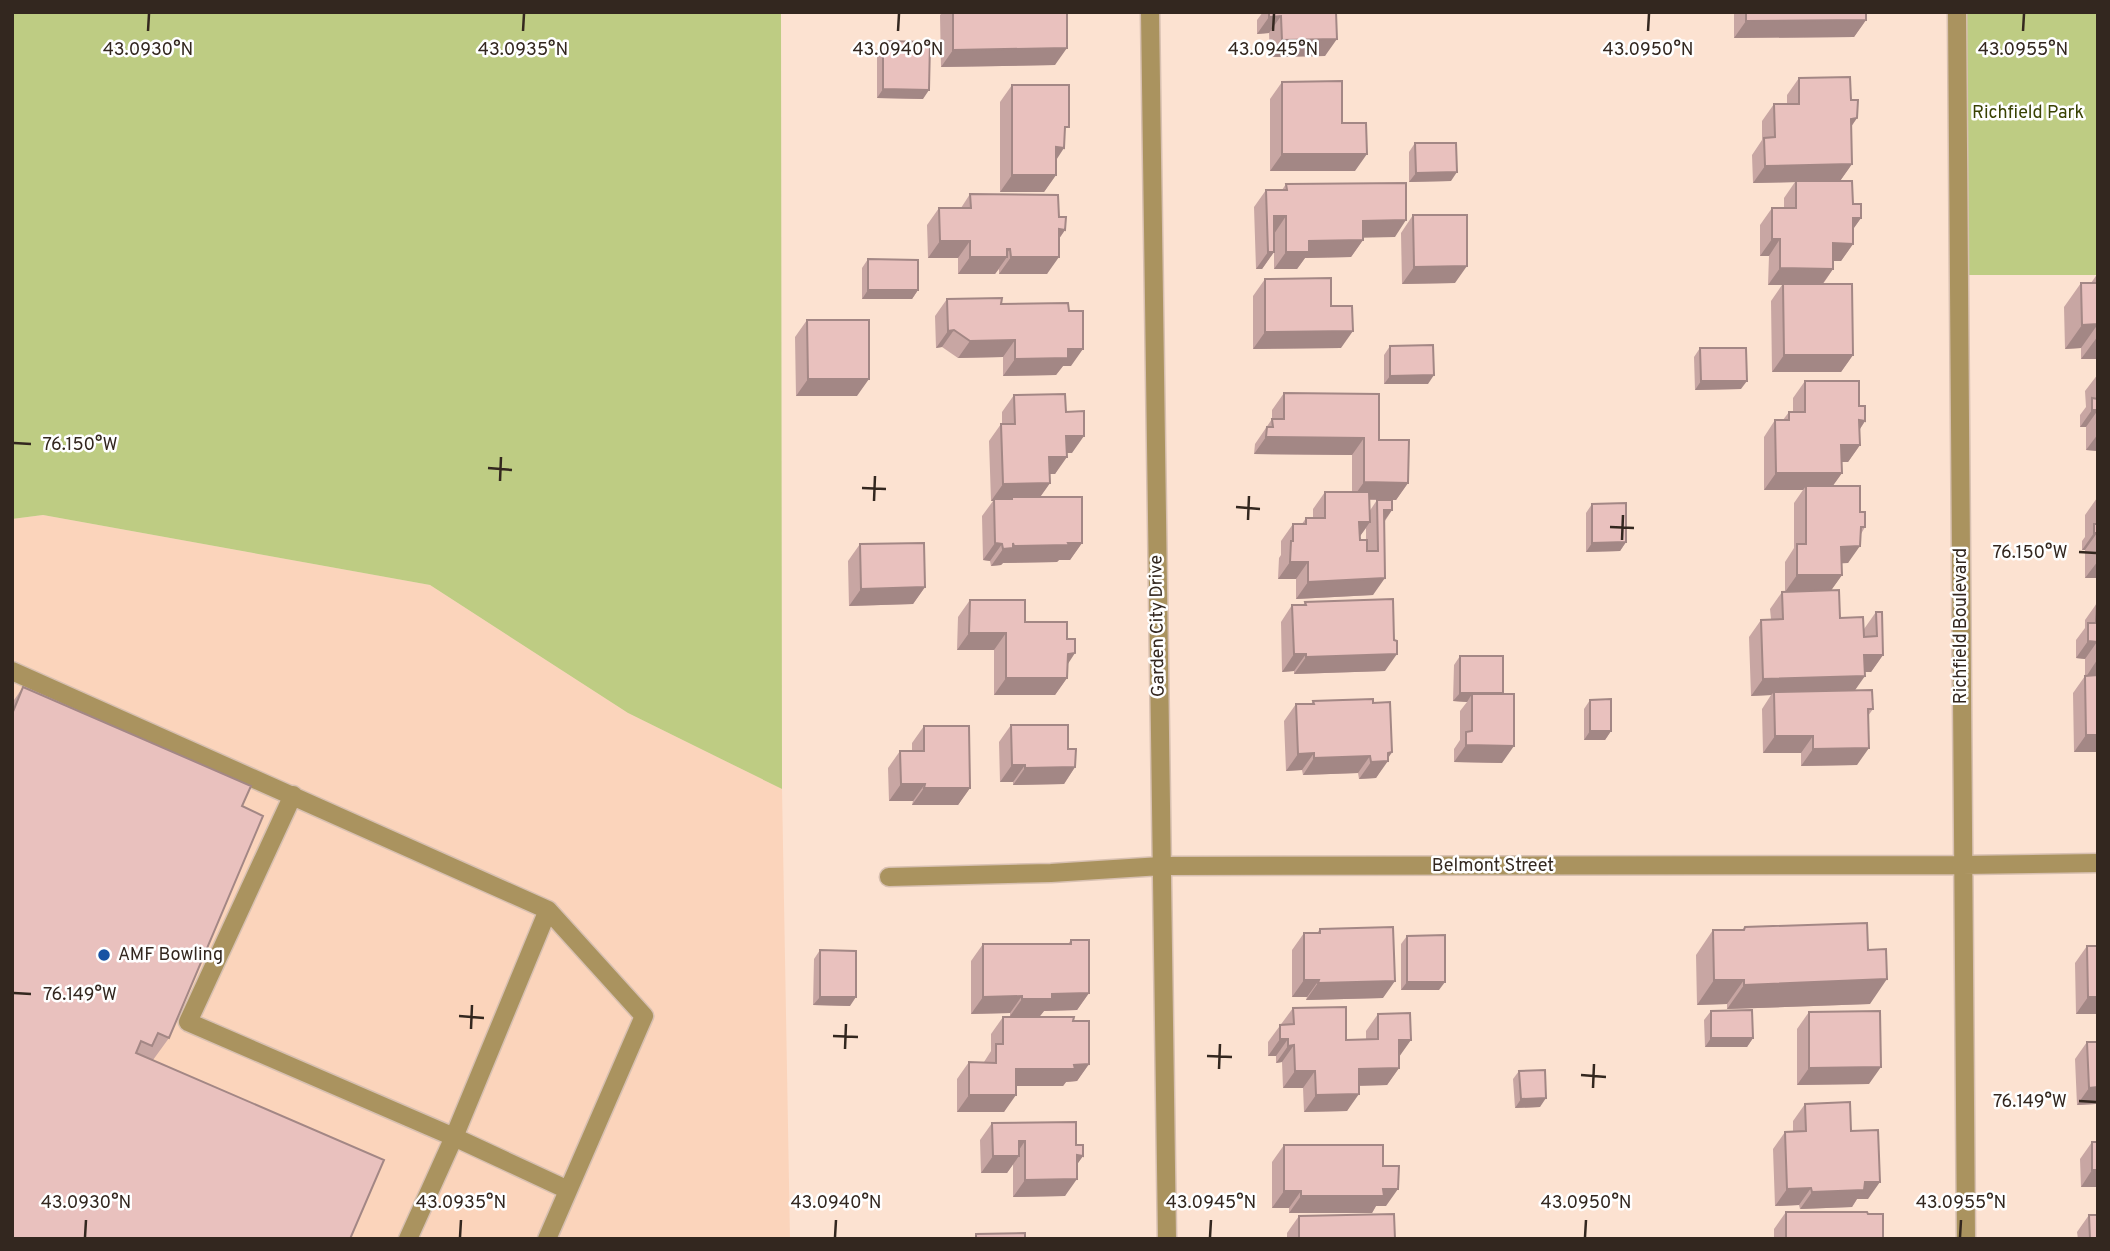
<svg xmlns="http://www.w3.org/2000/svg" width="2110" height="1251" viewBox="0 0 2110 1251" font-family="Overpass,sans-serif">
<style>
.built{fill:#fbd4bb}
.green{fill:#becc83}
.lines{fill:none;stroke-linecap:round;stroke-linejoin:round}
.lane-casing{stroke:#d8c0b1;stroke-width:21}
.street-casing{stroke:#d8c0b1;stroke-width:21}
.lane{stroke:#aa935f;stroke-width:18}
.street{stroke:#aa935f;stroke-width:18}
.wall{fill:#c8a6a3;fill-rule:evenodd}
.shaded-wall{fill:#a38785}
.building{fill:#e9c1be;stroke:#a38785;stroke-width:2}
.ticks{fill:none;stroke:#33271f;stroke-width:2.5}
.poi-dot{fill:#1852a3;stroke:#fff;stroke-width:2.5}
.labels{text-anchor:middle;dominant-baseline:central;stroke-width:5;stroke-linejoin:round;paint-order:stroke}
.park-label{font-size:18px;fill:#394203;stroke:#fff}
.street-label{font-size:18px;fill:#33271f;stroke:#fff}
.poi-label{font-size:18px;fill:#33271f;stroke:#fff;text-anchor:start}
.ticks-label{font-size:18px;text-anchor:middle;fill:#33271f;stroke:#fff;stroke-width:5;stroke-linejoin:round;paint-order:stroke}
</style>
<rect width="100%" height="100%" fill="#fce2d1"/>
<path class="built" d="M43,515L430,585L628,713L782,789L790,1239H12V519Z"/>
<path class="green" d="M12,12H781L782,789L628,713L430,585L43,515L12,519Z
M1957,12H2098V275H1959Z"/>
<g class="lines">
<defs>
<path id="lane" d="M12,671L548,910L644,1016L547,1239
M293,795L188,1022L454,1137L408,1239
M548,910L454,1137L568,1190"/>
<path id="street" d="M1150,12L1167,1239
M1957,12L1966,1239
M889,877L1051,873L1161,866L1963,865L2098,863"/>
</defs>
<use href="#lane" class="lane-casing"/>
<use href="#street" class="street-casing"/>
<use href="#lane" class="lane"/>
<use href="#street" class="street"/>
</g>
<path class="wall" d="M943,12H1067L1055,65L941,67L940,15Z
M1263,12H1336L1325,56L1270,57L1269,33L1257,34V20Z
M1734,12H1866V20L1854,37L1734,38Z
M883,41L923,99L877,98V50Z
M1799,78L1851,100L1857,118L1851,127L1852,164L1840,181L1861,218L1853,229V244L1841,261H1833V269L1823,284L1853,355L1841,372H1772L1771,301L1782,285H1768L1769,256H1760V225L1772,208H1784V198L1795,182L1753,183L1752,155L1762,140V121L1774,104H1787V95Z
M1282,82L1342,123L1355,171H1270V99Z
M1012,85L1065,133L1056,159V175L1044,192H1000V102Z
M1415,143L1451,181L1409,182V152Z
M1286,184L1395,237H1363V240L1351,257L1305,258L1297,269H1274V252L1262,269H1256L1254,207L1266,190H1282Z
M970,194L1059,217L1065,230L1059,239L1047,274H999V269L995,274H958V258H928L927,225L939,208H961Z
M1413,215L1455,283L1402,284L1401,233Z
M868,259L918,290L912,299H862V268Z
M2098,273V359H2081V348L2065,349L2064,307L2081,283H2091Z
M1265,279L1331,306L1341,348L1253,349V296Z
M947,299L1001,304L1071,366H1063L1056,375L1003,376V357L958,358L942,347L936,348L935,316Z
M807,320L857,396H796L795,337Z
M1390,346L1428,384H1384V355Z
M1700,348L1741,389L1695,390L1694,357Z
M2098,374V451L2086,450V427H2080V415L2086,407L2085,391Z
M1805,381L1859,406L1865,421L1860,429V445L1848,462H1841L1842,473L1832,486L1860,512L1865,527L1861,534L1848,563H1841L1842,575L1831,590L1840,618L1864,629L1876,612L1883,655L1871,672H1865L1855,690L1873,709L1868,716L1857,765L1801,766V753H1763L1762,709L1771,695L1751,696L1749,637L1761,620L1771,619L1770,609L1782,592H1785V562L1794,548V503L1803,490H1764V437L1775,420H1783L1789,412H1793V398Z
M1284,393L1379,440L1408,483L1396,500H1392V510L1385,521L1373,595L1296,599V579H1278L1279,558L1281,555V541L1293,524H1302L1306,518H1313V509L1325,492H1352V455L1254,454L1255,444L1272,419V410ZM1369,500H1385H1377L1369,512ZM1366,528V540H1360V536Z
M1014,395L1066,412L1072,453H1067L1055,474H1050V483L1040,497L1082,543L1070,560H1059L1057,562L1003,563L1001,565L991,566L990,561L983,560L982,516L993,501H991L989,441L1001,424H1002V412Z
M2097,498L2098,578H2085V550H2082V541L2085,537V515Z
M1592,504L1626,542L1620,551L1586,552V513Z
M860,544L925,587L913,604L849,606L848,561Z
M970,600L1025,622L1068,664L1067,678L1055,695H994V650H957L958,617Z
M1305,602L1385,671L1294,674V671L1282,672L1281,622L1292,605H1303Z
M2097,603H2098V752H2074L2073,693L2085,676V659L2076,658V640L2085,628V620Z
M1460,656L1502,763L1454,762V749L1460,740V711L1467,702L1453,701L1454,665Z
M23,687L242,806L169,1038L153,1060L12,1239V703Z
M1590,700L1611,731L1605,740H1584V709Z
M1313,701L1373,703L1392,752L1376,778L1359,779L1358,773L1303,775L1302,770L1286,771L1284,721L1296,704H1311Z
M1011,725L1068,749L1075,767L1064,784L1013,785V782H1000L999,742Z
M924,726L970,788L958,805H912L913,801H889L888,768L900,751H912V743Z
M1745,927L1870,1004L1727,1009V1004L1697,1005L1696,955L1713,930H1742Z
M1320,929L1383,998L1306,1000L1307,997H1292V950L1304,933H1317Z
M1407,936L1439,990H1401V944Z
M1071,940L1089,993L1077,1010L1044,1011L1040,1016H1010V1013L971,1014V961L983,944H1068Z
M2087,946H2098V1014H2076L2075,963Z
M820,950L850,1006L813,1005L814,959Z
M1293,1008L1346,1040L1366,1039V1031L1378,1014L1399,1057V1068L1387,1085L1359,1086L1347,1111L1304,1112L1303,1088H1283L1282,1062L1276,1063V1056H1268V1042Z
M1711,1011L1753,1038L1747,1047H1705L1704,1020Z
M1809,1012L1869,1084L1797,1085V1029Z
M1003,1017L1073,1021L1089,1064L1077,1081L1066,1082L1063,1086H1016L1004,1112H957V1079L969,1062H984L991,1051V1034Z
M2087,1042H2098V1113H2096V1104L2077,1105L2075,1059Z
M1519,1071L1540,1107L1515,1108L1513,1079Z
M1805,1104L1851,1131L1868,1199H1857L1852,1207L1800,1209L1799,1205L1775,1206L1773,1149L1785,1132H1793V1121Z
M992,1123L1076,1145L1083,1156L1077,1164L1065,1196L1013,1197V1164L1007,1173H981L980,1140Z
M2098,1139V1206H2097L2096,1187H2081L2080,1159L2092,1142H2095Z
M1284,1145L1383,1166L1386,1206H1376L1372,1213H1289V1208H1272V1162Z
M1786,1212L1868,1214L1883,1239H1774V1229Z
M2089,1215L2098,1239H2078L2077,1232Z
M1299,1216L1395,1239H1287V1233Z"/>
<path class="shaded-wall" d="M1281,16L1269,33L1257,34L1269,17Z
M1866,20L1854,37L1734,38L1746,21Z
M1337,39L1325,56L1270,57L1282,40Z
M1067,48L1055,65L941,67L953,50Z
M883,89L929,90L923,99L877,98Z
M1857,118L1845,135L1851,119Z
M1056,147L1064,148L1053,165Z
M1282,154H1367L1355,171H1270Z
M1852,164L1840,181L1753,183L1765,166Z
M1457,172L1451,181L1409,182L1416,173Z
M1012,175H1056L1044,192H1000Z
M1274,216H1286L1274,234Z
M1853,218H1861L1849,235Z
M1406,220L1395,237L1351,238L1363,221Z
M1059,229L1065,230L1053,247Z
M1772,239H1780L1769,256H1760Z
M1363,240L1351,257L1305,258L1297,269H1274L1286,252L1309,241Z
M940,241H970L958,258H928Z
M1833,243L1853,244L1841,261H1821Z
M1010,249L1004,257H1007L995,274H958L970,257Z
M1268,252H1274L1262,269H1256Z
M1011,257H1059L1047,274H999Z
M1467,266L1455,283L1402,284L1414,267Z
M1780,268L1833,269L1821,286L1783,284L1782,285H1768Z
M868,290H918L912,299H862Z
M2098,324L2081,348L2065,349L2082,325Z
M954,330L942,347L936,348L948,331Z
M1353,331L1341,348L1253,349L1265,332Z
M2098,336V359H2081Z
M1015,340L1003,357L958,358L970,341Z
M1068,349H1083L1071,366H1063L1056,375L1003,376L1015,359Z
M1784,355H1853L1841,372H1772Z
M1434,375L1428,384H1384L1390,376Z
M808,379H869L857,396H796Z
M1701,381H1747L1741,389L1695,390Z
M2092,410H2098L2086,427H2080Z
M1859,420L1865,421L1854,438Z
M2098,434V451L2086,450Z
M1066,436H1084L1072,453H1054Z
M1266,437L1364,438L1352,455L1254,454Z
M1841,445H1860L1848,462H1829Z
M1049,457H1067L1055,474H1037Z
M1776,473H1842L1830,490L1806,486L1803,490H1764Z
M1364,482L1408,483L1396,500L1352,499Z
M1050,483L1038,500L1012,497L1010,501L994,499L993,501H991L1003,484Z
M1384,510H1392L1380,527Z
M1359,522H1370L1358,539Z
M2094,533H2097L2085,550H2082Z
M1626,542L1620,551L1586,552L1592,543Z
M995,543L1002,544L990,561L983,560Z
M1068,543H1082L1070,560H1059L1057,562L1003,563L1001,565L991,566L1003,549L1012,548L1014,546Z
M1860,546L1848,563L1829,564L1841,547Z
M2098,561V578H2085Z
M1290,562H1308L1296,579H1278Z
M1797,575H1842L1830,592H1785Z
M1385,578L1373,595L1296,599L1308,582Z
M925,587L913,604L849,606L861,589Z
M969,633H1006L994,650H957Z
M2088,641L2097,642L2085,659L2076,658Z
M1075,653L1064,670L1068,654Z
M1294,654H1306L1294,671L1282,672Z
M1397,654L1385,671L1294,674L1306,657Z
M1864,655H1883L1871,672H1852Z
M2097,660L2098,677H2086Z
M1865,676L1853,693L1774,692L1771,695L1751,696L1763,679Z
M1006,678H1067L1055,695H994Z
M1460,693H1503L1472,694L1467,702L1453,701Z
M1590,731H1611L1605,740H1584Z
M2086,735H2098V752H2074Z
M1775,736H1813L1801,753H1763Z
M1466,745L1514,746L1502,763L1454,762Z
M1869,748L1857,765L1801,766L1813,749Z
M1392,752L1386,761H1388L1376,778L1359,779L1371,762L1388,753Z
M1314,753L1302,770L1286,771L1298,754Z
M1370,756L1358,773L1303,775L1314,758Z
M1012,765H1025L1013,782H1000Z
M1075,767L1064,784L1013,785L1025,768Z
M901,784H925L913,801H889Z
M924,788H970L958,805H912Z
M1887,979L1870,1004L1727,1009L1744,985Z
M1304,980H1319L1307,997H1292Z
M1714,980H1744L1727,1004L1697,1005Z
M1395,981L1383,998L1306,1000L1318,983Z
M1407,982H1445L1439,990H1401Z
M1089,993L1077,1010L1044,1011L1040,1016H1010L1022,999L1052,994Z
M1022,996L1010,1013L971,1014L983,997Z
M820,997H856L850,1006L813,1005Z
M2088,997H2098V1014H2076Z
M1711,1038H1753L1747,1047H1705Z
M1280,1039H1288L1276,1056H1268Z
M1399,1040H1411L1399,1057Z
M1294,1045L1282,1062L1276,1063L1288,1046Z
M1089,1064L1077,1081L1066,1082L1063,1086H1004L1016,1069Z
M1881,1067L1869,1084L1797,1085L1809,1068Z
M1399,1068L1387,1085L1347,1086L1359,1069Z
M1295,1071H1315L1303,1088H1283Z
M2098,1087V1102L2096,1104L2077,1105L2089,1088Z
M1359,1094L1347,1111L1304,1112L1316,1095Z
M969,1095H1016L1004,1112H957Z
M1546,1098L1540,1107L1515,1108L1521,1099Z
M1019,1141H1025L1015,1156H1019L1007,1173H981L993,1156Z
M1077,1155L1083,1156L1071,1173Z
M2092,1170H2098V1185L2096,1187H2081Z
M1077,1179L1065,1196L1013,1197L1025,1180Z
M1865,1182H1880L1868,1199H1857L1852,1207L1800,1209L1812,1192Z
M1811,1188L1799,1205L1775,1206L1787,1189Z
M1383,1189H1398L1386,1206H1376L1372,1213H1289L1301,1196Z
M1284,1191H1301L1289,1208H1272Z"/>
<path class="building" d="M953,12H1067V48L953,50Z
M1269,12H1336L1337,39L1282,40L1281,16L1269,17Z
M1746,12H1866V20L1746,21Z
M883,41L930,42L929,90L883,89Z
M1850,77L1851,100H1858L1857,118L1851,119L1852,164L1765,166L1764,138L1775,137L1774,104H1799V78Z
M1342,81V123H1366L1367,154H1282V82Z
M1012,85H1069V127H1065L1064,148L1056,147V175H1012Z
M1415,143H1456L1457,172L1416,173Z
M1796,181H1852L1853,204H1861V218H1853V244L1833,243V269L1780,268V239H1772V208H1796Z
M1406,183V220L1363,221V240L1309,241V252H1286V216H1274V252H1268L1266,190H1287L1286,184Z
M970,194L1058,195L1059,217H1066L1065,230L1059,229V257H1011L1010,249H1007V257H970V241H940L939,208H971Z
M1413,215H1467V266L1414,267Z
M868,259L918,260V290H868Z
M1331,278V306H1352L1353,331L1265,332V279Z
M2081,283H2098V324L2082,325Z
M1783,284H1852L1853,355H1784Z
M1002,298L1001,304L1068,303L1069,311H1083V349H1068V358L1015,359V340L970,341L954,330L948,331L947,299Z
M807,320H869V379H808Z
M1433,345L1434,375L1390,376V346Z
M1700,348H1746L1747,381H1701Z
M2097,374L2098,410H2092V398L2098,399Z
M1805,381H1859V406H1865V421L1859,420L1860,445H1841L1842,473H1776L1775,420H1789V412H1805Z
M1284,393L1379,394V440H1409L1408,483L1364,482V438L1266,437L1267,427H1273L1272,419H1284Z
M1065,394L1066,412L1084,411V436H1066L1067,457H1049L1050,483L1003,484L1001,424H1015L1014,395Z
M1806,486H1860V512H1865V527H1861L1860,546L1841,547L1842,575H1797V544H1806Z
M1325,492H1369L1370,522H1359L1360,540H1367V551H1378L1377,500H1392V510H1384L1385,578L1308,582V562H1290L1291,541H1293V524H1306V518H1325Z
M1012,497H1082V543H1068L1069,545L1014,546L1013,543V548L1003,549L1002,544L995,543L994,499H1012Z
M2097,498H2098V561L2097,533H2094V524H2097Z
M1626,503V542L1592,543V504Z
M924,543L925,587L861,589L860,544Z
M1839,590L1840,618L1863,617L1864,637L1877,636L1876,612H1882L1883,655H1864L1865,676L1763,679L1761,620L1783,619L1782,592Z
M1393,599L1394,640L1397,641V654L1306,657V654H1294L1292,605H1306L1305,602Z
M970,600H1025V622H1067V639H1075V653L1068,654L1067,678H1006V633H969Z
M2097,603H2098V660L2097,642L2088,641V623H2096Z
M1460,656H1503V693H1460Z
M2098,675V735H2086L2085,676Z
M23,687L251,786L242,806L263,816L169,1038L158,1033L152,1046L141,1041L136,1053L384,1160L350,1239H12V714Z
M1872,690L1873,709H1868L1869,748L1813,749V736H1775L1774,692Z
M1472,694H1514V746L1466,745V732L1472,731Z
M1373,699V703L1390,702L1392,752L1388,753V761L1371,762L1370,756L1314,758V753L1298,754L1296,704H1314L1313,701Z
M1611,699V731H1590V700Z
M1011,725H1068V749H1076L1075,767L1025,768V765H1012Z
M924,726H969L970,788H924L925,784H901L900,751H924Z
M1867,923L1868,950L1886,949L1887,979L1744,985V980H1714L1713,930H1744L1745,927Z
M1393,927L1395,981L1318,983L1319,980H1304V933H1320V929Z
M1445,935V982H1407V936Z
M1071,940H1089V993L1052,994V999H1022V996L983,997V944H1071Z
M2087,946H2098V997H2088Z
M820,950L856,951V997H820Z
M1346,1007V1040L1378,1039V1014L1410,1013L1411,1040H1399V1068L1359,1069V1094L1316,1095L1315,1071H1295L1294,1045L1288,1046V1039H1280V1025L1294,1024L1293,1008Z
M1752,1010L1753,1038H1711V1011Z
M1880,1011L1881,1067L1809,1068V1012Z
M1003,1017H1074L1073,1021H1089V1064L1074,1065L1075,1069H1016V1095H969V1062L996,1063V1044H1003Z
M2087,1042H2098V1087L2089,1088Z
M1545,1070L1546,1098L1521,1099L1519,1071Z
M1850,1102L1851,1131L1878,1130L1880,1182H1865L1864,1190L1812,1192L1811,1188L1787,1189L1785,1132L1806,1131L1805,1104Z
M1076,1122V1145H1083V1156L1077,1155V1179L1025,1180V1141H1019V1156H993L992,1123Z
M2092,1142H2098V1170H2092Z
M1284,1145H1383V1166H1399L1398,1189H1383L1384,1196H1301V1191H1284Z
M1786,1212H1867L1868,1214H1883V1239H1786Z
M1394,1214L1395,1239H1299V1216Z
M2089,1215H2098V1239H2090Z
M1025,1233V1239H976V1234Z"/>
<path class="ticks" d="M148,31L149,14M523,31L524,14M898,31L899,14M1273,31L1274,14M1648,31L1649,14M2023,31L2024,14M14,443L31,444M488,468L512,470M500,481L501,457M862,488L886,489M874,501L875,476M1236,507L1260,509M1248,520L1249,496M1610,527L1634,528M1622,540L1623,515M2079,552L2096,553M14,993L31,994M459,1016L484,1018M471,1029L472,1005M833,1036L858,1037M845,1049L846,1024M1207,1056L1232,1057M1219,1069L1220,1044M1581,1075L1606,1077M1593,1088L1594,1064M2079,1101L2096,1102M85,1237L86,1220M460,1237L461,1220M835,1237L836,1220M1210,1237L1211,1220M1585,1237L1586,1220M1960,1237L1961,1220"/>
<circle class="poi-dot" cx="104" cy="955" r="7"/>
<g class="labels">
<g class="park-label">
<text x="2028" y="113">Richfield Park</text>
</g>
<g class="street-label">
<text transform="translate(1158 626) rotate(-91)">Garden City Drive</text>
<text transform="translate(1961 626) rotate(-90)">Richfield Boulevard</text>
<text x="1493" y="866">Belmont Street</text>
</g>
<g class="poi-label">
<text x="118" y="955">AMF Bowling</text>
</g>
</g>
<g class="ticks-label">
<text x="148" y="55">43.0930°N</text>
<text x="523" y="55">43.0935°N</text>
<text x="898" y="55">43.0940°N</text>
<text x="1273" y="55">43.0945°N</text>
<text x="1648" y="55">43.0950°N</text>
<text x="2023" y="55">43.0955°N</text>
<text x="80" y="450">76.150°W</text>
<text x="2030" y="558">76.150°W</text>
<text x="80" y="1000">76.149°W</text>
<text x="2030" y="1107">76.149°W</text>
<text x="86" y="1208">43.0930°N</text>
<text x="461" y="1208">43.0935°N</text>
<text x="836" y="1208">43.0940°N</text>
<text x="1211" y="1208">43.0945°N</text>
<text x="1586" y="1208">43.0950°N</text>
<text x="1961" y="1208">43.0955°N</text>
</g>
<rect width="2110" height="1251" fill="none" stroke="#33271f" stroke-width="28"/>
</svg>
